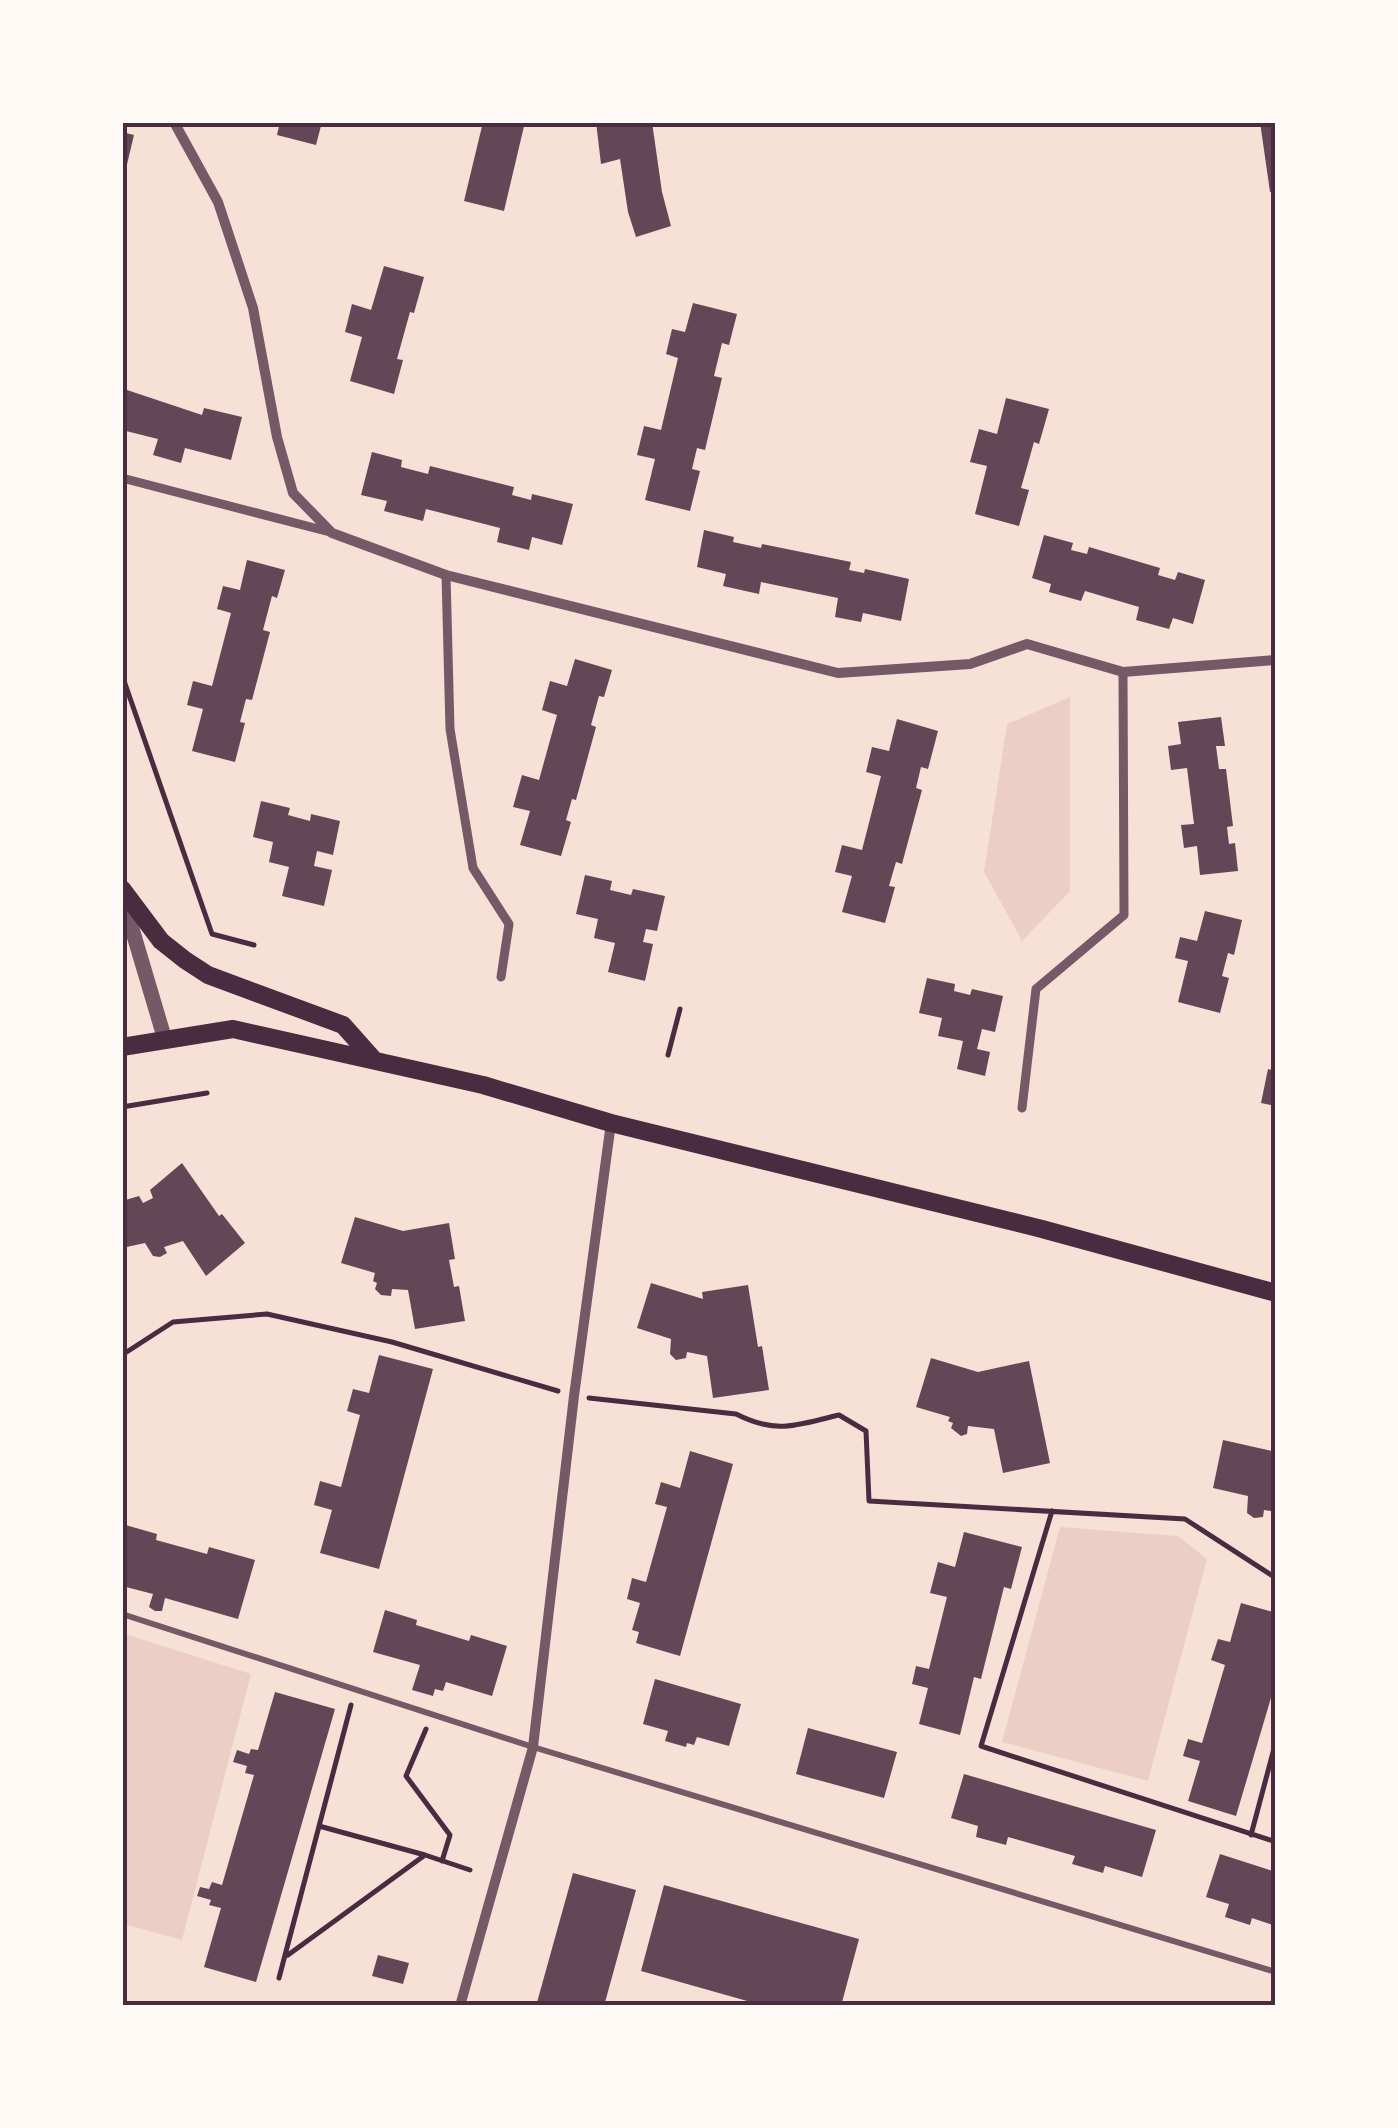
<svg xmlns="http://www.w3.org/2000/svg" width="1398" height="2128" viewBox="0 0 1398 2128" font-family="'Archivo Narrow',sans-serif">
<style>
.green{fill:#ebcfc5}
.building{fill:#644757}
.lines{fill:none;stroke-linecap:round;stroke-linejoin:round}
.path{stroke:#4a2c40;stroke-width:5}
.service{stroke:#755966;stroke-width:6}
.pedestrian{stroke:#755966;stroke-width:9}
.minor{stroke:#755966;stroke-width:10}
.tertiary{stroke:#755966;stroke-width:15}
.secondary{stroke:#4a2c40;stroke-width:18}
.neatline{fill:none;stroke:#4a2c40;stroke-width:4}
</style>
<rect width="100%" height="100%" fill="#f7e1d7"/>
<path class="green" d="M1070,697V891L1022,941L984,872L1007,724Z
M1060,1527L1178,1536L1207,1559L1148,1781L1002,1742Z
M122,1633L251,1674L182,1940L123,1924Z"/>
<path class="building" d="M280,122H322L316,145L277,135Z
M483,122H525L504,211L464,201Z
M596,122H652L662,192L671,226L636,237L628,212L620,159L601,164Z
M1260,122H1276V191L1270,192Z
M122,132L134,135L124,177H122Z
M384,266L424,277L414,313L410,312L397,359L403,360L394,394L350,381L362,337L345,332L352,304L371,310Z
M693,303L737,314L729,345L722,343L714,376L722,378L705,450L697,448L692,469L700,471L690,511L645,500L655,459L637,455L644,426L661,430L678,358L666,354L672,329L685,332Z
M127,390L202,415L204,408L242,417L231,460L185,448L181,463L153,455L158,439L122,430Z
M1006,398L1049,409L1039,444L1034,442L1021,488L1029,490L1019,526L975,514L987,466L970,462L979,429L997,434Z
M372,452L402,460L401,467L428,474L430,466L514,487L512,495L531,500L532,494L573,504L562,545L532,537L529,550L497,542L500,528L426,509L423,521L384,511L387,501L361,495Z
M704,530L734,537L733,542L761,548L762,544L851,562L849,570L864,573L865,569L909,579L901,621L863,613L861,622L835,617L838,598L761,582L759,594L723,586L726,574L697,567Z
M1044,535L1073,543L1071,550L1087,554L1089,547L1160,568L1158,575L1175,580L1178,572L1205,580L1193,624L1173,618L1169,629L1136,620L1139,607L1085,591L1081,601L1049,592L1051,584L1032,578Z
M247,560L285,570L277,598L272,596L263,630L270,632L252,700L246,699L240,722L245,723L235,762L192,751L203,709L187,705L193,681L212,686L231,613L217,609L223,586L240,590Z
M575,659L612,670L604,697L599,696L591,725L596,727L576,800L572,799L566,820L571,822L561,856L520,845L530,811L513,807L522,775L539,780L557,715L542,710L550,681L567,686Z
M1221,717L1225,746H1216L1219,769H1226L1233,826L1227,827L1229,844L1235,843L1238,871L1200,875L1197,846L1184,848L1181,825L1194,824L1187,768L1171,770L1168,746L1181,744L1178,722Z
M897,719L938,731L928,769L921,767L916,788L922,790L902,864L896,862L889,886L895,887L885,923L842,912L852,876L835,872L842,845L862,850L881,776L866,772L872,747L889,751Z
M261,801L290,808L288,815L310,821L311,814L340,821L333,855L317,851L314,866L332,870L324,906L282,896L289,867L269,862L273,842L253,837Z
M585,875L612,881L610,890L631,895L633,889L665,896L657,931L646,929L643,942L653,944L645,981L608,972L615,943L594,938L598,919L576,914Z
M1205,911L1242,920L1234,955L1228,953L1222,976L1229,978L1220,1013L1178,1002L1188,961L1175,958L1180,937L1197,941Z
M927,978L955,984L954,991L970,995L972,989L1003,996L995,1032L982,1029L977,1049L990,1052L985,1076L957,1069L963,1041L938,1036L942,1018L919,1013Z
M1268,1069L1276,1071V1106L1261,1103Z
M182,1163L219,1216L222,1214L245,1243L206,1276L183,1241L164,1247L167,1253L160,1257L153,1256L145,1243L122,1248V1201L139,1196L143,1203L153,1198L150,1190Z
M355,1217L403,1231L449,1223L455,1259L449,1260L454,1287L459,1286L465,1321L415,1329L408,1290L392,1289L391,1296L381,1295L375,1289L377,1283L373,1281L375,1273L341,1263Z
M651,1283L703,1299L702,1292L748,1285L758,1347L762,1346L769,1390L713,1398L707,1356L687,1352L686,1358L676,1360L670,1354L671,1339L637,1328Z
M379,1355L433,1369L379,1569L320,1553L332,1510L314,1505L320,1481L341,1487L360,1415L347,1411L353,1389L369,1393Z
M931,1358L978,1372L1029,1361L1050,1463L1003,1473L994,1429L968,1426L967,1434L961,1436L951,1428L953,1423L948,1421L950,1417L916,1407Z
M1223,1440L1276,1452V1512L1264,1510L1263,1517L1254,1518L1247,1513L1248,1496L1213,1488Z
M690,1451L733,1464L680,1656L636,1643L639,1632L632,1630L640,1603L627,1599L632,1578L646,1582L667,1507L655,1504L661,1482L680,1488Z
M122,1524L157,1534L156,1540L207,1554L209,1547L255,1560L238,1619L165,1598L162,1611H155L149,1607L153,1594L122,1586Z
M964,1532L1022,1547L1011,1589L1004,1587L981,1679L974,1677L960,1735L919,1724L928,1688L912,1684L916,1666L929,1669L947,1597L930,1593L938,1562L955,1567Z
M1241,1603L1276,1613V1681L1236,1816L1188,1801L1200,1761L1183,1756L1188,1739L1202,1743L1225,1665L1211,1660L1218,1639L1230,1642Z
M385,1610L417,1620L416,1625L469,1641L471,1635L507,1646L492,1696L446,1682L443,1691L435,1689L433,1696L412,1690L420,1665L373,1652Z
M655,1679L741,1704L729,1746L697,1737L694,1745L687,1743L686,1747L665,1741L668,1731L643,1724Z
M275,1692L335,1709L256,1982L204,1967L221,1908L209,1905L211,1900L197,1896L200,1887L209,1889L212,1882L222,1885L254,1775L245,1773L247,1766L233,1762L237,1750L249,1754L251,1749L258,1750Z
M808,1728L897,1752L884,1798L796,1774Z
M964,1774L1156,1830L1142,1877L1105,1866L1103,1873L1072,1864L1075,1856L1008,1837L1006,1845L976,1837L978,1826L951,1818Z
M1220,1854L1276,1872V1926L1252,1918L1250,1925L1225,1917L1229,1904L1206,1897Z
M573,1873L636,1890L604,2006H536Z
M664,1885L859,1939L841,2006H765L641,1971Z
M378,1955L409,1963L403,1984L372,1976Z"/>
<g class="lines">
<path class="path" d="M122,675L212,934L254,945
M668,1055L680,1009
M122,1107L207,1093
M122,1355L173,1322L267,1314L392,1342L558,1391
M589,1398L736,1414C778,1435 796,1425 839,1415L866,1431L869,1501L1185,1519L1276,1578
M1052,1511L981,1746L1276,1842
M426,1729L406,1776L450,1835L442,1861
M319,1826L425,1855
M1251,1835L1276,1741
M288,1955L425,1855L470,1870
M279,1978L351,1705"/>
<path class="service" d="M122,1614L533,1747L1276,1972"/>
<path class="pedestrian" d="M122,478L330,532
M446,575L450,729L473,868L509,924L501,977
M1022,1108L1036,989L1124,915L1123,672"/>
<path class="minor" d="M174,122L218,202L253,308L277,437L293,493L332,533L446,575L838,673L970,664L1027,644L1123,672L1276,660
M460,2006L533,1747L574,1396L611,1123"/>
<path class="tertiary" d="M122,895L165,1040"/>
<path class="secondary" d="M122,889L161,941L185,960L208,975L343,1025L375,1061
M122,1047L233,1029L483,1085L611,1123L1042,1229L1276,1293"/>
</g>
<rect width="1398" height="2128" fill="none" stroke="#fffaf5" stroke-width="250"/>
<rect x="125" y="125" width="1148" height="1878" class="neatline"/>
</svg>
